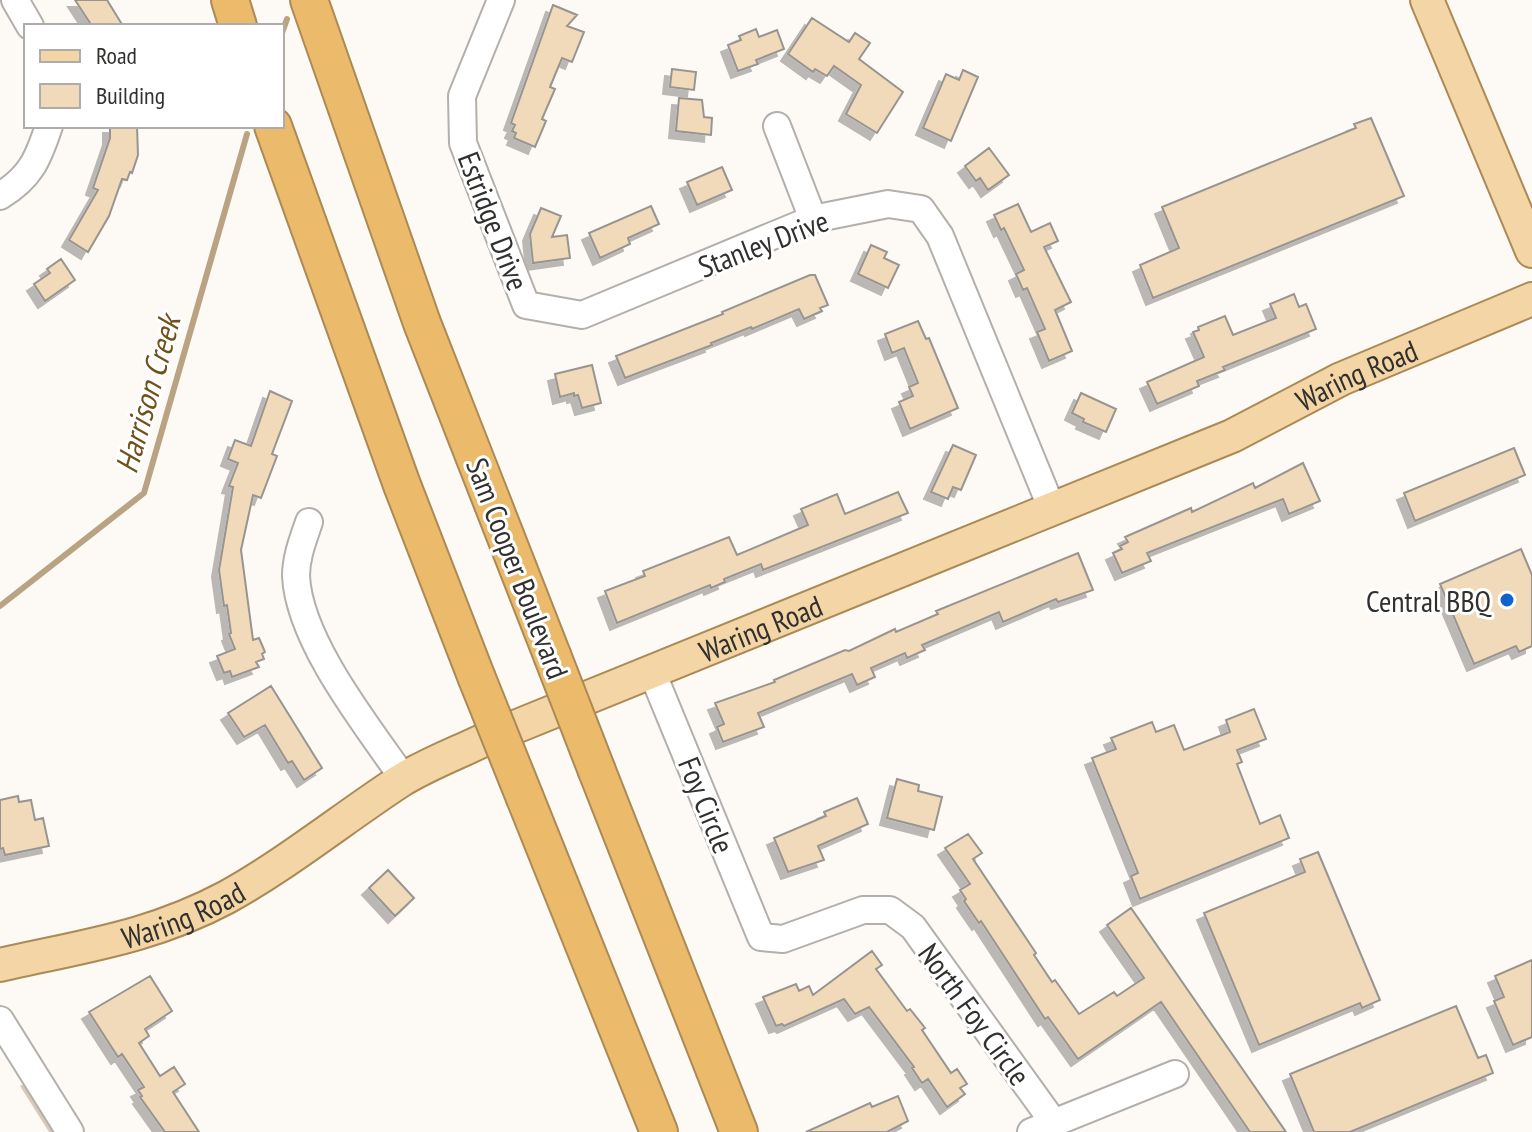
<svg xmlns="http://www.w3.org/2000/svg" width="1532" height="1132" viewBox="0 0 1532 1132" font-family="'PT Sans Narrow',sans-serif">
<style>
.green{fill:#d8cab6}
.lines{fill:none;stroke-linecap:round;stroke-linejoin:round}
.stream{stroke:#b9a383;stroke-width:6}
.building{fill:#f1dab9;stroke:#989591;stroke-width:2;filter:url(#shadow)}
.minor-casing{stroke:#b3b0ac;stroke-width:30}
.major-casing{stroke:#ab8a56;stroke-width:36}
.highway-casing{stroke:#ab8a56;stroke-width:40}
.minor{stroke:#fff;stroke-width:26}
.major{stroke:#f4d6a6;stroke-width:32}
.highway{stroke:#ecba6b;stroke-width:36}
.highway-bridge-casing{stroke:#ab8a56;stroke-width:40;stroke-linecap:butt}
.highway-bridge{stroke:#ecba6b;stroke-width:36}
.poi-dot{fill:#0e63cd;stroke:#fff;stroke-width:3}
.labels{text-anchor:middle;dominant-baseline:central;stroke-width:6;stroke-linejoin:round;paint-order:stroke}
.street-label{font-size:30px;fill:#31302e;stroke:#fff}
.poi-label{font-size:30px;fill:#31302e;stroke:#fff;text-anchor:end}
.water-label{font-size:32px;font-style:italic;fill:#70511b;stroke:#fff}
</style>
<defs>
<filter id="shadow"><feDropShadow dx="-7" dy="7" stdDeviation="0" flood-color="#0004"/></filter>
</defs>
<rect width="100%" height="100%" fill="#fdfaf5"/>
<path class="green" d="M24,1084L54,1132H49L20,1086Z"/>
<g class="lines">
<path class="stream" d="M282,33L287,19
M0,606L144,493L247,134"/>
</g>
<path class="building" d="M75,0H107L123,26H92Z
M553,5L577,15L567,26L584,32L572,62L562,58L550,87L555,89L542,119L546,121L535,147L514,138L516,133L512,131L515,125L511,123Z
M812,18L849,42L855,33L870,43L859,59L903,92L877,133L846,114L861,85L834,66L827,76L815,69L813,72L788,54Z
M756,29L759,37L777,30L784,49L756,60L758,64L738,71L728,45L741,40L739,36Z
M672,69L696,72L694,90L670,87Z
M963,70L978,77L951,141L923,128L946,74L959,80Z
M679,98L702,100L704,117L712,118L711,135L676,131Z
M1371,118L1404,196L1153,298L1140,265L1179,248L1162,207L1356,128L1354,124Z
M110,126H137L138,155L132,173L130,172L127,180L122,179L109,216L88,252L69,240L98,190L93,188L110,138Z
M989,148L1009,175L988,190L980,178L976,181L965,166Z
M722,167L732,190L697,205L687,182Z
M1018,204L1031,232L1050,223L1058,241L1044,247L1071,302L1055,310L1072,351L1049,361L1037,332L1045,329L1027,288L1023,290L1016,274L1024,270L1004,228L1001,230L994,215Z
M651,206L659,224L628,238L630,244L600,258L589,233Z
M541,208L561,216L552,237L567,235L570,258L533,263L530,234Z
M871,245L887,252L884,258L899,265L888,288L858,274Z
M61,259L75,280L45,301L34,284L50,273L47,269Z
M810,275H815L828,305L820,308L822,311L804,319L799,309L752,329L751,327L711,343L712,345L625,378L616,356L723,314L722,312Z
M1294,294L1299,307L1306,304L1316,329L1223,367L1225,370L1197,381L1199,386L1157,404L1147,382L1204,357L1193,332L1199,330L1198,327L1225,316L1233,335L1276,318L1270,304Z
M918,321L926,339L929,338L958,408L910,429L899,402L913,396L909,387L918,383L904,348L892,353L885,334Z
M592,365L601,403L582,408L578,395L574,396V393L560,397L555,374Z
M270,391L292,401L272,454L277,456L261,498L253,495L241,550L253,640L259,638L265,652L262,654L264,659L256,662L259,667L232,677L230,671L224,673L217,656L235,649L229,634L231,633L227,605L224,606L219,570L233,487L229,486L238,463L228,459L235,440L251,446Z
M1081,393L1116,409L1106,432L1083,422L1084,419L1072,413Z
M953,445L976,455L961,490L953,487L948,499L931,492Z
M1514,448L1525,475L1415,521L1404,493Z
M1303,463L1320,501L1289,514L1283,499L1147,553L1151,561L1122,573L1113,553L1122,549L1120,546L1128,542L1125,537L1191,508L1192,512L1253,483L1255,488Z
M898,492L908,513L763,570L761,564L724,579L725,582L711,588L710,585L617,623L605,591L645,576L643,571L729,537L737,555L808,525L801,509L837,494L845,514Z
M1521,549L1532,575V646L1519,652L1516,646L1474,664L1440,584Z
M1078,553L1093,590L1058,602L1056,599L1003,622L999,612L922,645L925,650L907,658L905,653L871,668L875,677L857,685L852,674L758,713L764,727L723,742L717,727L724,724L715,703L775,682L774,680L845,650L849,651L895,629L896,632L938,614L936,611Z
M271,686L322,768L304,780L292,761L288,763L265,725L244,737L228,713Z
M1254,709L1266,739L1237,750L1242,762L1237,764L1260,824L1280,815L1289,838L1140,899L1131,876L1138,873L1092,758L1116,749L1111,738L1152,722L1156,732L1174,725L1184,750L1230,732L1226,720Z
M897,779L919,785L918,791L942,797L934,830L887,818Z
M18,796L19,802L31,800L35,820L43,818L49,846L5,855L3,848L0,849V800Z
M857,798L868,824L818,846L824,860L788,872L774,838L826,816L824,812Z
M968,834L982,853L973,859L1036,953L1034,955L1052,982L1055,980L1079,1014L1114,992L1117,996L1144,978L1107,925L1131,908L1286,1132H1250L1161,1002L1078,1059L1048,1017L1045,1019L981,921L979,923L964,901L966,899L960,890L970,884L945,848Z
M1318,852L1380,1000L1362,1008L1360,1003L1259,1045L1204,913L1305,872L1300,859Z
M388,870L414,898L395,916L369,888Z
M872,951L882,965L876,969L907,1011L910,1009L925,1028L922,1030L951,1073L957,1069L967,1084L960,1088L965,1094L947,1107L928,1079L922,1083L912,1068L914,1067L869,1007L855,1014L844,999L784,1026L782,1024L776,1026L763,997L796,984L799,991L809,986L813,995Z
M1532,960V1037L1513,1045L1494,1001L1504,997L1495,976Z
M150,976L172,1011L145,1029L149,1036L139,1043L160,1076L174,1067L185,1084L173,1092L199,1132H165L140,1097L142,1096L138,1090L144,1087L122,1054L118,1057L89,1012Z
M1456,1006L1478,1058L1486,1055L1493,1073L1350,1132H1314L1290,1074Z
M898,1096L908,1121L887,1132H806L870,1103L872,1107Z"/>
<g class="lines">
<defs>
<path id="minor" d="M15,0L30,26
M501,0L462,96L463,143L526,305L582,315L813,219L888,204L921,209L940,236L1052,509
M777,126L813,219
M0,196C31,177 38,159 49,126
M309,522C303,540 296,557 296,576C299,641 367,726 404,779
M652,672L761,937L783,939L863,910H890L913,927L1054,1123
M0,1020L70,1132
M1031,1132L1175,1074"/>
<g id="major">
<path d="M1427,0L1532,251"/>
<path id="s1" d="M0,965C83,946 150,938 227,897C288,863 342,819 400,781C427,764 460,752 488,738L1190,453L1232,436L1341,379L1532,299"/>
</g>
<path id="highway" d="M230,0L238,26
M309,0L422,323L552,655
M273,126L402,485L476,676
M597,771L739,1132
M525,798L659,1132"/>
</defs>
<use href="#minor" class="minor-casing"/>
<use href="#major" class="major-casing"/>
<use href="#highway" class="highway-casing"/>
<use href="#minor" class="minor"/>
<use href="#major" class="major"/>
<use href="#highway" class="highway"/>
<defs>
<path id="highway-bridge" d="M552,655L597,771
M476,676L525,798"/>
</defs>
<use href="#highway-bridge" class="highway-bridge-casing"/>
<use href="#highway-bridge" class="highway-bridge"/>
</g>
<circle class="poi-dot" cx="1507" cy="600" r="8"/>
<g class="labels">
<g class="street-label">
<text transform="translate(494 221) rotate(69)">Estridge Drive</text>
<text transform="translate(763 243) rotate(-21)">Stanley Drive</text>
<text stroke="none"><textPath href="#s1" startOffset="1486">Waring Road</textPath></text>
<text transform="translate(518 568) rotate(69)">Sam Cooper Boulevard</text>
<text stroke="none"><textPath href="#s1" startOffset="838">Waring Road</textPath></text>
<text transform="translate(707 805) rotate(68)">Foy Circle</text>
<text stroke="none"><textPath href="#s1" startOffset="190">Waring Road</textPath></text>
<text transform="translate(975 1014) rotate(54)">North Foy Circle</text>
</g>
<g class="poi-label">
<text x="1491" y="600">Central BBQ</text>
</g>
<g class="water-label">
<text transform="translate(147 394) rotate(-74)">Harrison Creek</text>
</g>
</g>
<rect x="24" y="24" width="260" height="104" fill="#ffffff" stroke="#adacab" stroke-width="2"/>
<rect x="40" y="50" width="40" height="12" fill="#f4d6a6" stroke="#adacab" stroke-width="2"/>
<text x="96" y="64" font-size="24" fill="#31302e">Road</text>
<rect x="40" y="84" width="40" height="24" fill="#f1dab9" stroke="#adacab" stroke-width="2"/>
<text x="96" y="104" font-size="24" fill="#31302e">Building</text>
</svg>
